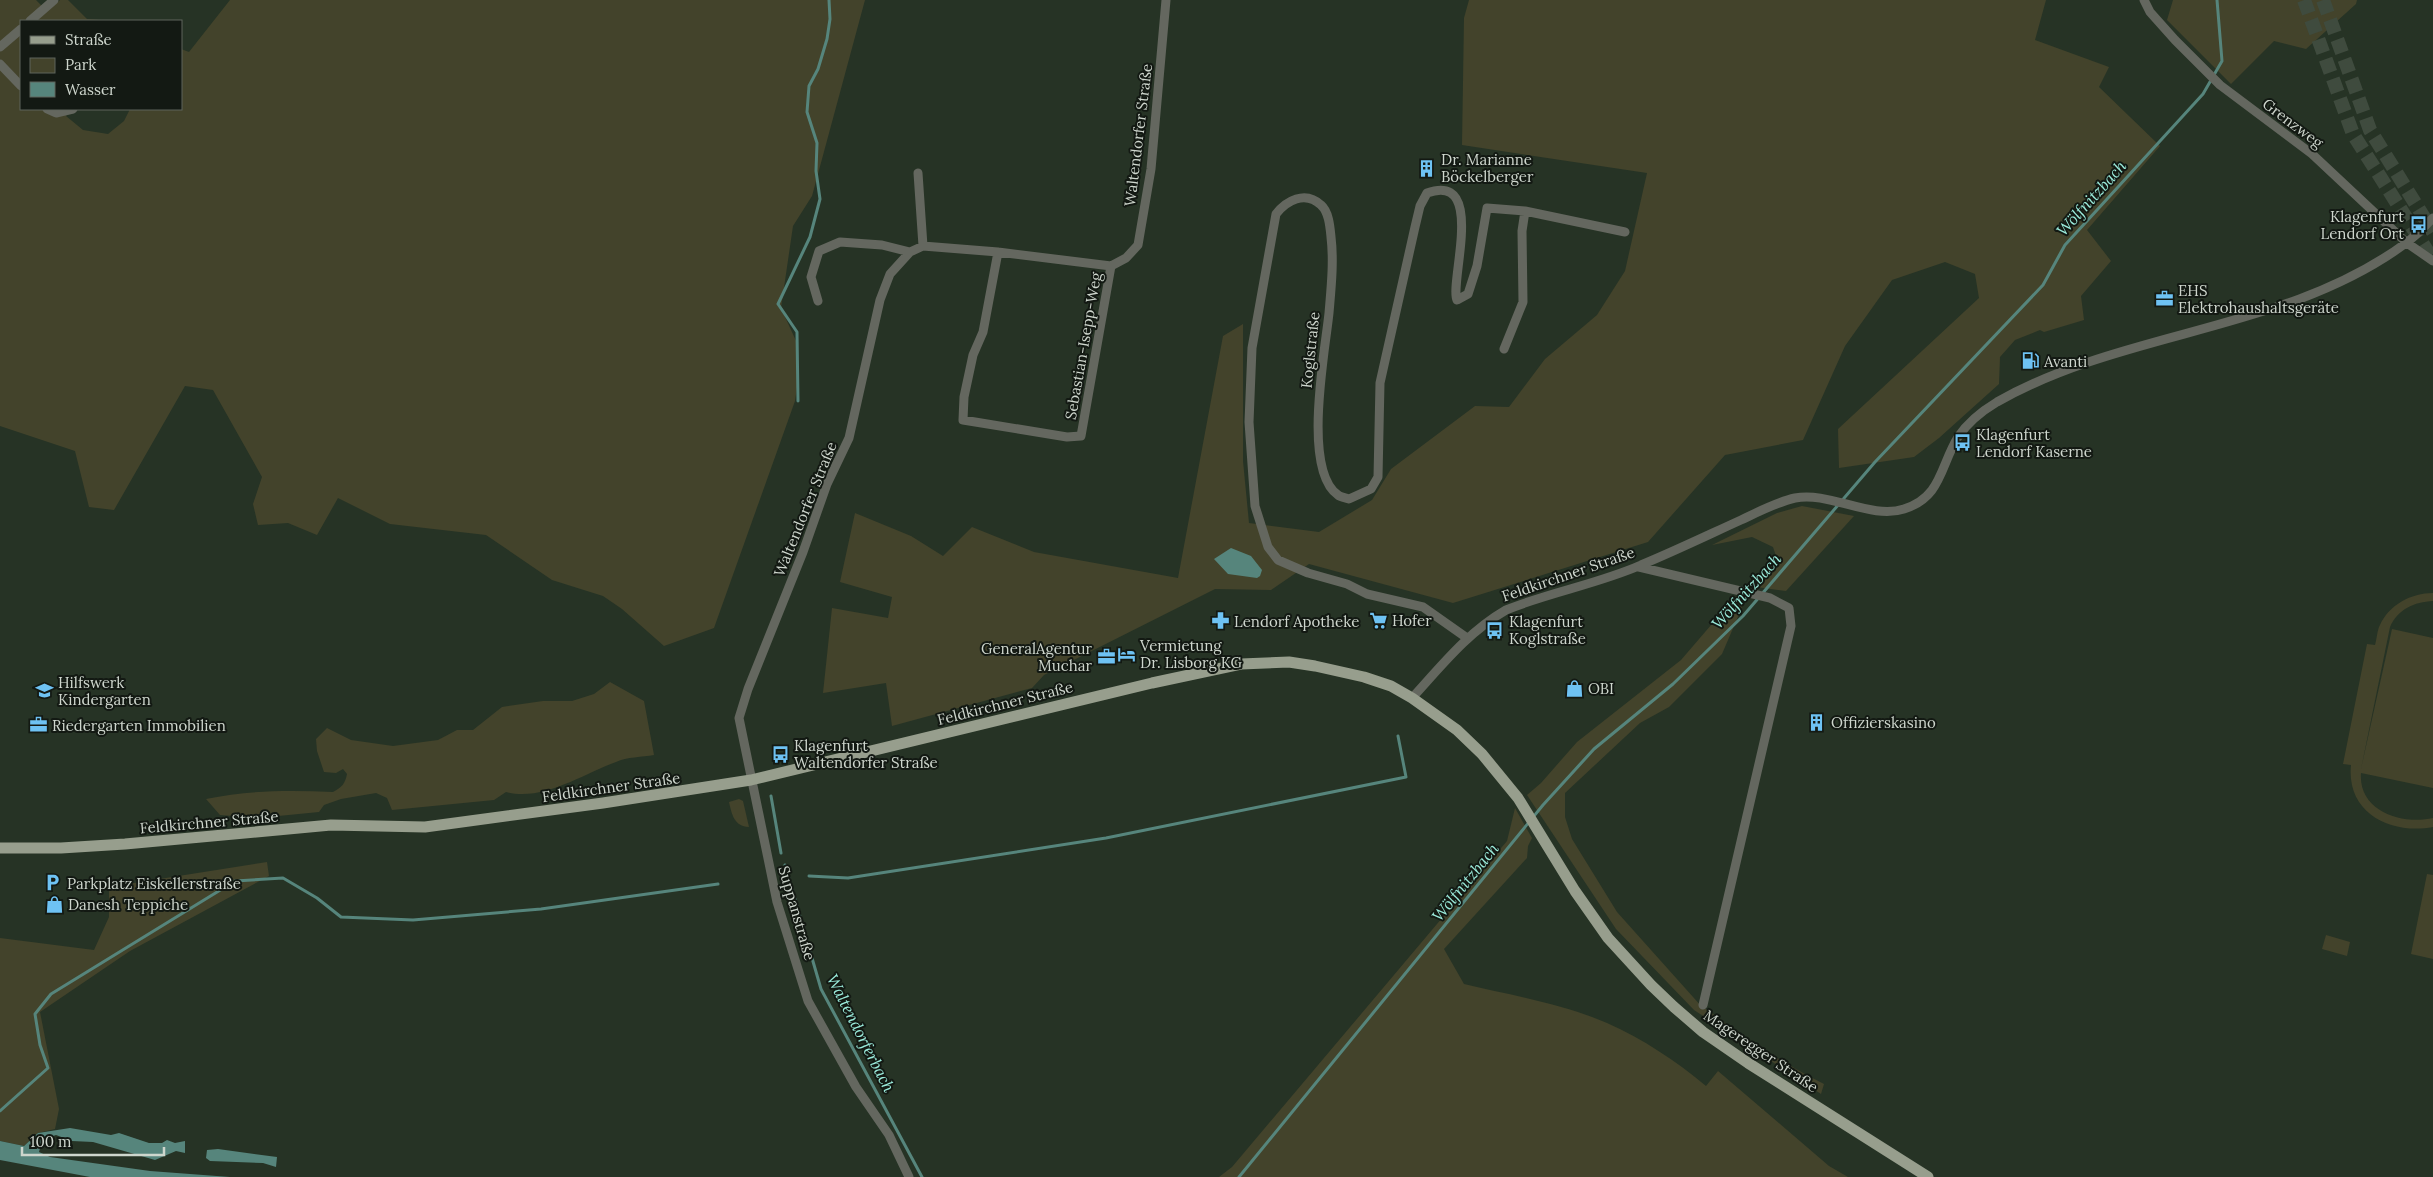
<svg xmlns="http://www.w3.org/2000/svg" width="2433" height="1177" viewBox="0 0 2433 1177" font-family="Lora,serif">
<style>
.green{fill:#43432b}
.water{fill:#56857c}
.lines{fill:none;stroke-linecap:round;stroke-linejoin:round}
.stream{stroke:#56857c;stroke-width:3}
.highway-tunnel{stroke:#3f4b3e;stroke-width:14;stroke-dasharray:14 7;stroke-linecap:butt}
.minor{stroke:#64675f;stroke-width:9}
.major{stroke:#979e8d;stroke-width:11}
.labels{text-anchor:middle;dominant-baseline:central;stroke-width:4;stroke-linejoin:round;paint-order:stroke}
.street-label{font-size:15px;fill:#ced6cd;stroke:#131913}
.poi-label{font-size:15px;fill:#ced6cd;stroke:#131913;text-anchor:start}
.water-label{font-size:16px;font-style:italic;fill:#9becdc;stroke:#131913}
</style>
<rect width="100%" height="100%" fill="#263325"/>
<path class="green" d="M0,0H36L47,11L60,0H68L87,19L116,21H21V109H72L66,116L83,130L108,134L124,121L130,109H181V49L189,52L230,0H865L812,196L793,226L781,308L797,343L799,374L795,401L714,628L664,646L622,609L603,596L552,580L486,535L390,524L338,498L317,535L288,523L258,525L253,504L262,477L213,390L185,386L114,510L89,507L75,451L0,426Z
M1469,0H2046L2035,40L2109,67L2099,87L2160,146L2087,230L2111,261L2081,296L2084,320L2044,332L2040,330L2015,340L2000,357L1999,384L1939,438L1914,457L1839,468L1838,429L1979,298L1975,274L1945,262L1892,280L1845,346L1803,440L1725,455L1648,542L1453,603L1309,564L1271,590L1215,589L1044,675L1032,688L892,726L886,683L823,693L832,608L888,618L892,597L840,582L855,513L911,536L943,556L972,527L1034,552L1178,578L1223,336L1243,324V461L1249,523L1319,532L1372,500L1391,469L1475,406L1509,407L1545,359L1597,315L1625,271L1647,173L1462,145L1464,18Z
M2173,0H2357L2356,4L2306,49L2274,41L2231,84L2167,20Z
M1802,506L1854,516L1786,591L1756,587L1777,559L1773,547L1752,537L1712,545L1777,513Z
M2433,593V601C2414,602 2398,609 2390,627L2361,769L2392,629L2433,638V788L2361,773C2358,811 2402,825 2433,818V827C2391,835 2346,813 2351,765L2343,764L2367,644L2375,645C2377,639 2377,630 2380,625C2389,605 2411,593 2433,593Z
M1736,596L1746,598L1722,654L1669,707L1640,723L1565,793V817L1572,839L1617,912L1702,1007C1714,1013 1723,1022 1734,1029C1762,1050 1793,1068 1824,1084L1821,1094L1694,1010L1616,929L1527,795L1541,783L1577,742L1681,660Z
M610,682L644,701L654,755C642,757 627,757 616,762C583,774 542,802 506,792L494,800L392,810L387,798L376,793L341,799L324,805L319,812L258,818L220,815L206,799C249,790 290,790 333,792C342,787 345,784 347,774L343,769L336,773L324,772L317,751L316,739L327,728L351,740L393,746L438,740L457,730H473L502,707L543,701H572L594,694Z
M739,799L743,801L749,827C734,826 732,815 729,802Z
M1515,808L1532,838L1528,846L1527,858L1444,949L1464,984C1510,995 1564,1004 1607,1023C1643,1039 1676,1061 1706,1086L1718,1071L1829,1166L1848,1177H1219L1232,1167L1507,841Z
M267,862L269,876L130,951L40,1012L59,1109L55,1129L38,1133L24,1146L0,1141V938L94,950L109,917V887Z
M2427,874L2433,875V959L2411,954Z
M2326,935L2350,942L2347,956L2322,949Z"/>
<path class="water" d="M1231,548L1251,556L1262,570L1260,576L1257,578L1228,574L1214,559Z
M70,1128L111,1135L119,1133L149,1143H162L167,1140L175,1143L185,1141V1153L176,1151L155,1160L93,1142L72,1141L56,1135L42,1140L39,1152L50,1157L150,1171L230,1177H90L0,1160V1141L24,1146L38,1133Z
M218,1149L277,1157L276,1167L263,1163L210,1161L206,1158L207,1150Z"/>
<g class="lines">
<path class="stream" d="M798,401L797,332L778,304L810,237L820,199L816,171L817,143L807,112L809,86L818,69L827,39L830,19L829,0
M771,796L781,853
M785,865L821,989L922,1177
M809,876L848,878L1106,838L1406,777L1398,736
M0,1111L48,1068L40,1045L35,1014L51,994L235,881L283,878L317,898L341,917L413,920L541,909L718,884
M1239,1177L1543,805L1594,749L1673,684L1743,616L1875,462L2043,285L2065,245L2203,94L2222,61L2217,0"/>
<path class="highway-tunnel" d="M2304,0L2353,134L2433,260
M2323,0L2370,130L2433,232"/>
<path class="minor" d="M2144,0L2150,12L2175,40L2220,85L2312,154L2407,243L2433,261
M30,21L54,0
M0,47L21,29
M0,64L21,86
M47,109L56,113L73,109
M918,173L923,246
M998,252L983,332L973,355L964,397L963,420L1067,437L1081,436L1111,266
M818,301L811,277L819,251L840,242L882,245L910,252
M1504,349L1523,302L1522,231L1525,211
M1639,567L1770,598L1789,608L1791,626L1703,1005
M1467,638L1423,607L1367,594L1347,584L1308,573L1278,560L1268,547L1255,506L1249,422L1252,348L1276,214C1286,201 1305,190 1321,205C1329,212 1330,227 1331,237C1334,262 1331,289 1329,313C1325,352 1302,470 1338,495C1340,497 1346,498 1349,499L1371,489L1378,477L1380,383L1415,227L1420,206L1427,193C1487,171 1449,283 1457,300L1468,294L1477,266L1487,208L1525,211L1625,232
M1412,698C1442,665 1468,632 1506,610C1550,592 1598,584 1641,565C1675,551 1708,535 1741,520C1758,512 1777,502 1795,498C1829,491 1871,520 1904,509C1942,497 1940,466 1958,437C1968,422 1982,411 1997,402C2125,329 2286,332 2406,243C2416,236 2424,227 2433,218
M909,1177L889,1135L856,1087L808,1001L777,902L739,718L748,689L803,552L827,484L849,438L880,300L890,274L910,252L923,246L998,252L1111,266L1126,258L1138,245L1151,169L1166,0"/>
<path class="major" d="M0,848H61L125,844L331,825L425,827L603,803L751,780L1152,683L1241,664L1289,662L1315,666L1364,677L1391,686L1412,698L1457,730L1482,754L1518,798L1575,891L1608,938L1651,985L1674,1007L1703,1032L1748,1063L1928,1177"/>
</g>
<defs>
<symbol id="building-bare" viewBox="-9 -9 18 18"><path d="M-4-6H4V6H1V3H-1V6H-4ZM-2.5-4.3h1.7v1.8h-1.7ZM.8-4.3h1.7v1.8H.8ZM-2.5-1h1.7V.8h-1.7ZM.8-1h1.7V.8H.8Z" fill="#6ec2f3" stroke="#131913" stroke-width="2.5" paint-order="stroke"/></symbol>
<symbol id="bus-bare" viewBox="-9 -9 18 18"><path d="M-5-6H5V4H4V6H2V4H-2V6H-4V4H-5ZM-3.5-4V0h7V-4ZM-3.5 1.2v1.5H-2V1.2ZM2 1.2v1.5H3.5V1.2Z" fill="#6ec2f3" stroke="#131913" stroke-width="2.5" paint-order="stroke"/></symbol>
<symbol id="office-bare" viewBox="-9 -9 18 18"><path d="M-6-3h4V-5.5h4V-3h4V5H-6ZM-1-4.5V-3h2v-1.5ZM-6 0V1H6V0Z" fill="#6ec2f3" stroke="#131913" stroke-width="2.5" paint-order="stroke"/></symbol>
<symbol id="fuel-bare" viewBox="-9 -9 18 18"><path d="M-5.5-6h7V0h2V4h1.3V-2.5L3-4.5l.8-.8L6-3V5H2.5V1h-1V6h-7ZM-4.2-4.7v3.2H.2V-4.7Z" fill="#6ec2f3" stroke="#131913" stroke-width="2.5" paint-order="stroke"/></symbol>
<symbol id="supermarket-bare" viewBox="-9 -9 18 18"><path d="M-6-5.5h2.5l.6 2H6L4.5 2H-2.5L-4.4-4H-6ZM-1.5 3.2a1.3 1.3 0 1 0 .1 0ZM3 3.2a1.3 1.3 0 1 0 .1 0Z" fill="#6ec2f3" stroke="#131913" stroke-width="2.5" paint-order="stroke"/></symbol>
<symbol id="pharmacy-bare" viewBox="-9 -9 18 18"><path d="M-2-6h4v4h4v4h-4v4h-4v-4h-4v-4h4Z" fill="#6ec2f3" stroke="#131913" stroke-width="2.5" paint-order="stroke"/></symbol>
<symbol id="hotel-bare" viewBox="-9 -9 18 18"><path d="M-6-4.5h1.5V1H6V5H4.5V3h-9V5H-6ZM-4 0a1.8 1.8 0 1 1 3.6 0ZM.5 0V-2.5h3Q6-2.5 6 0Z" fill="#6ec2f3" stroke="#131913" stroke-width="2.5" paint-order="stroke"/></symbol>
<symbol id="shop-bare" viewBox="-9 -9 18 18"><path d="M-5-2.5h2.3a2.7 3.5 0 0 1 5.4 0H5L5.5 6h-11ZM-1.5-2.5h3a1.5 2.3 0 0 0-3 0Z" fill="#6ec2f3" stroke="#131913" stroke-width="2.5" paint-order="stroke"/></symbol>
<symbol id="school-bare" viewBox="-9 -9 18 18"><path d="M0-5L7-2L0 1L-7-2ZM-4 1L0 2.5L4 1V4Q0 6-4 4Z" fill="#6ec2f3" stroke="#131913" stroke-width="2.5" paint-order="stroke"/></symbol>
<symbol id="parking-bare" viewBox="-9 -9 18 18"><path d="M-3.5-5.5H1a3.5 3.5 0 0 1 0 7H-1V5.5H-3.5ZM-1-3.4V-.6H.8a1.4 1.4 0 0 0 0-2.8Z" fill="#6ec2f3" stroke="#131913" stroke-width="2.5" paint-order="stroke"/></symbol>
</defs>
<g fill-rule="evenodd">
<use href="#building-bare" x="1414" y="156" width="25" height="25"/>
<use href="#bus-bare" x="2406" y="212" width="25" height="25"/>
<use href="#office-bare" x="2152" y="286" width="25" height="25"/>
<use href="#fuel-bare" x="2018" y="348" width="25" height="25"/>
<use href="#bus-bare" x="1950" y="430" width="25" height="25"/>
<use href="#supermarket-bare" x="1366" y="608" width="25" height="25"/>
<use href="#pharmacy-bare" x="1208" y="608" width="25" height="25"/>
<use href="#bus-bare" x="1482" y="618" width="25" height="25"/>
<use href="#hotel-bare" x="1114" y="642" width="25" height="25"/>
<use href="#office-bare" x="1094" y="644" width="25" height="25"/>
<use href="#shop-bare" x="1562" y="676" width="25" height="25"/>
<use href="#school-bare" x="32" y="678" width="25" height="25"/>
<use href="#building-bare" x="1804" y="710" width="25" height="25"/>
<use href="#office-bare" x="26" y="712" width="25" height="25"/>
<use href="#bus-bare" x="768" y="742" width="25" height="25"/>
<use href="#parking-bare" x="40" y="870" width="25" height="25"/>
<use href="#shop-bare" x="42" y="892" width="25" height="25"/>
</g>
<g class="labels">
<g class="street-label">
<text transform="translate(2293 123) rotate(37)">Grenzweg</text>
<text transform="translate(1138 135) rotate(-83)">Waltendorfer Straße</text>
<text transform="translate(1083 346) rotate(-80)">Sebastian-Isepp-Weg</text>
<text transform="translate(1310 350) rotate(-84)">Koglstraße</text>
<text transform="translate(805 509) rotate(-68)">Waltendorfer Straße</text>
<text transform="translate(1568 574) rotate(-19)">Feldkirchner Straße</text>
<text transform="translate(1005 703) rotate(-14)">Feldkirchner Straße</text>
<text transform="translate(611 787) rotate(-8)">Feldkirchner Straße</text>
<text transform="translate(209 822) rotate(-5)">Feldkirchner Straße</text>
<text transform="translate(797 913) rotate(74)">Suppanstraße</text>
<text transform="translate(1761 1051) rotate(34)">Mageregger Straße</text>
</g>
<g class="poi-label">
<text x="1441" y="159">Dr. Marianne<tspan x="1441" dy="17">Böckelberger</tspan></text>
<text x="2404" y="216" text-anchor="end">Klagenfurt<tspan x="2404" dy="17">Lendorf Ort</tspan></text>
<text x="2178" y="290">EHS<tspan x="2178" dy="17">Elektrohaushaltsgeräte</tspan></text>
<text x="2044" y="361">Avanti</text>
<text x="1976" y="434">Klagenfurt<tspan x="1976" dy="17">Lendorf Kaserne</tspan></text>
<text x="1392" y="620">Hofer</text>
<text x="1234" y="621">Lendorf Apotheke</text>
<text x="1509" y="621">Klagenfurt<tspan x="1509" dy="17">Koglstraße</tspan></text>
<text x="1140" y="645">Vermietung<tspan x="1140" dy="17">Dr. Lisborg KG</tspan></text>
<text x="1092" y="648" text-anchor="end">GeneralAgentur<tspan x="1092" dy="17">Muchar</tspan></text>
<text x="58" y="682">Hilfswerk<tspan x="58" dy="17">Kindergarten</tspan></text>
<text x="1588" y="688">OBI</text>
<text x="1831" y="722">Offizierskasino</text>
<text x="52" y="725">Riedergarten Immobilien</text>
<text x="794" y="745">Klagenfurt<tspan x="794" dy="17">Waltendorfer Straße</tspan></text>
<text x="67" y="883">Parkplatz Eiskellerstraße</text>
<text x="68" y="904">Danesh Teppiche</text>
</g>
<g class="water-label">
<text transform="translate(2091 198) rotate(-48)">Wölfnitzbach</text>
<text transform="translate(1746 591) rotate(-48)">Wölfnitzbach</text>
<text transform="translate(1465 882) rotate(-51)">Wölfnitzbach</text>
<text transform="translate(861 1033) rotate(63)">Waltendorferbach</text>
</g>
</g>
<rect x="20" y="20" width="162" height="90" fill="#131913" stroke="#5e655d"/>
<rect x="30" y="36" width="25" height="8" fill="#979e8d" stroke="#5e655d"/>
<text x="65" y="45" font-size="15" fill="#ced6cd">Straße</text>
<rect x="30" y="58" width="25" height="15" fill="#43432b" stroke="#5e655d"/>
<text x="65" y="70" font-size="15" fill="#ced6cd">Park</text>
<rect x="30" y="82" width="25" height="15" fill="#56857c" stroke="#5e655d"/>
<text x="65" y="95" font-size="15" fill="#ced6cd">Wasser</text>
<path d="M22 1147v8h142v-8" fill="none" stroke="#ced6cd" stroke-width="2.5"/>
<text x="30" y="1147" font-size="15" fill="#ced6cd" stroke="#131913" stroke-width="4" paint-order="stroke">100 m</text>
</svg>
